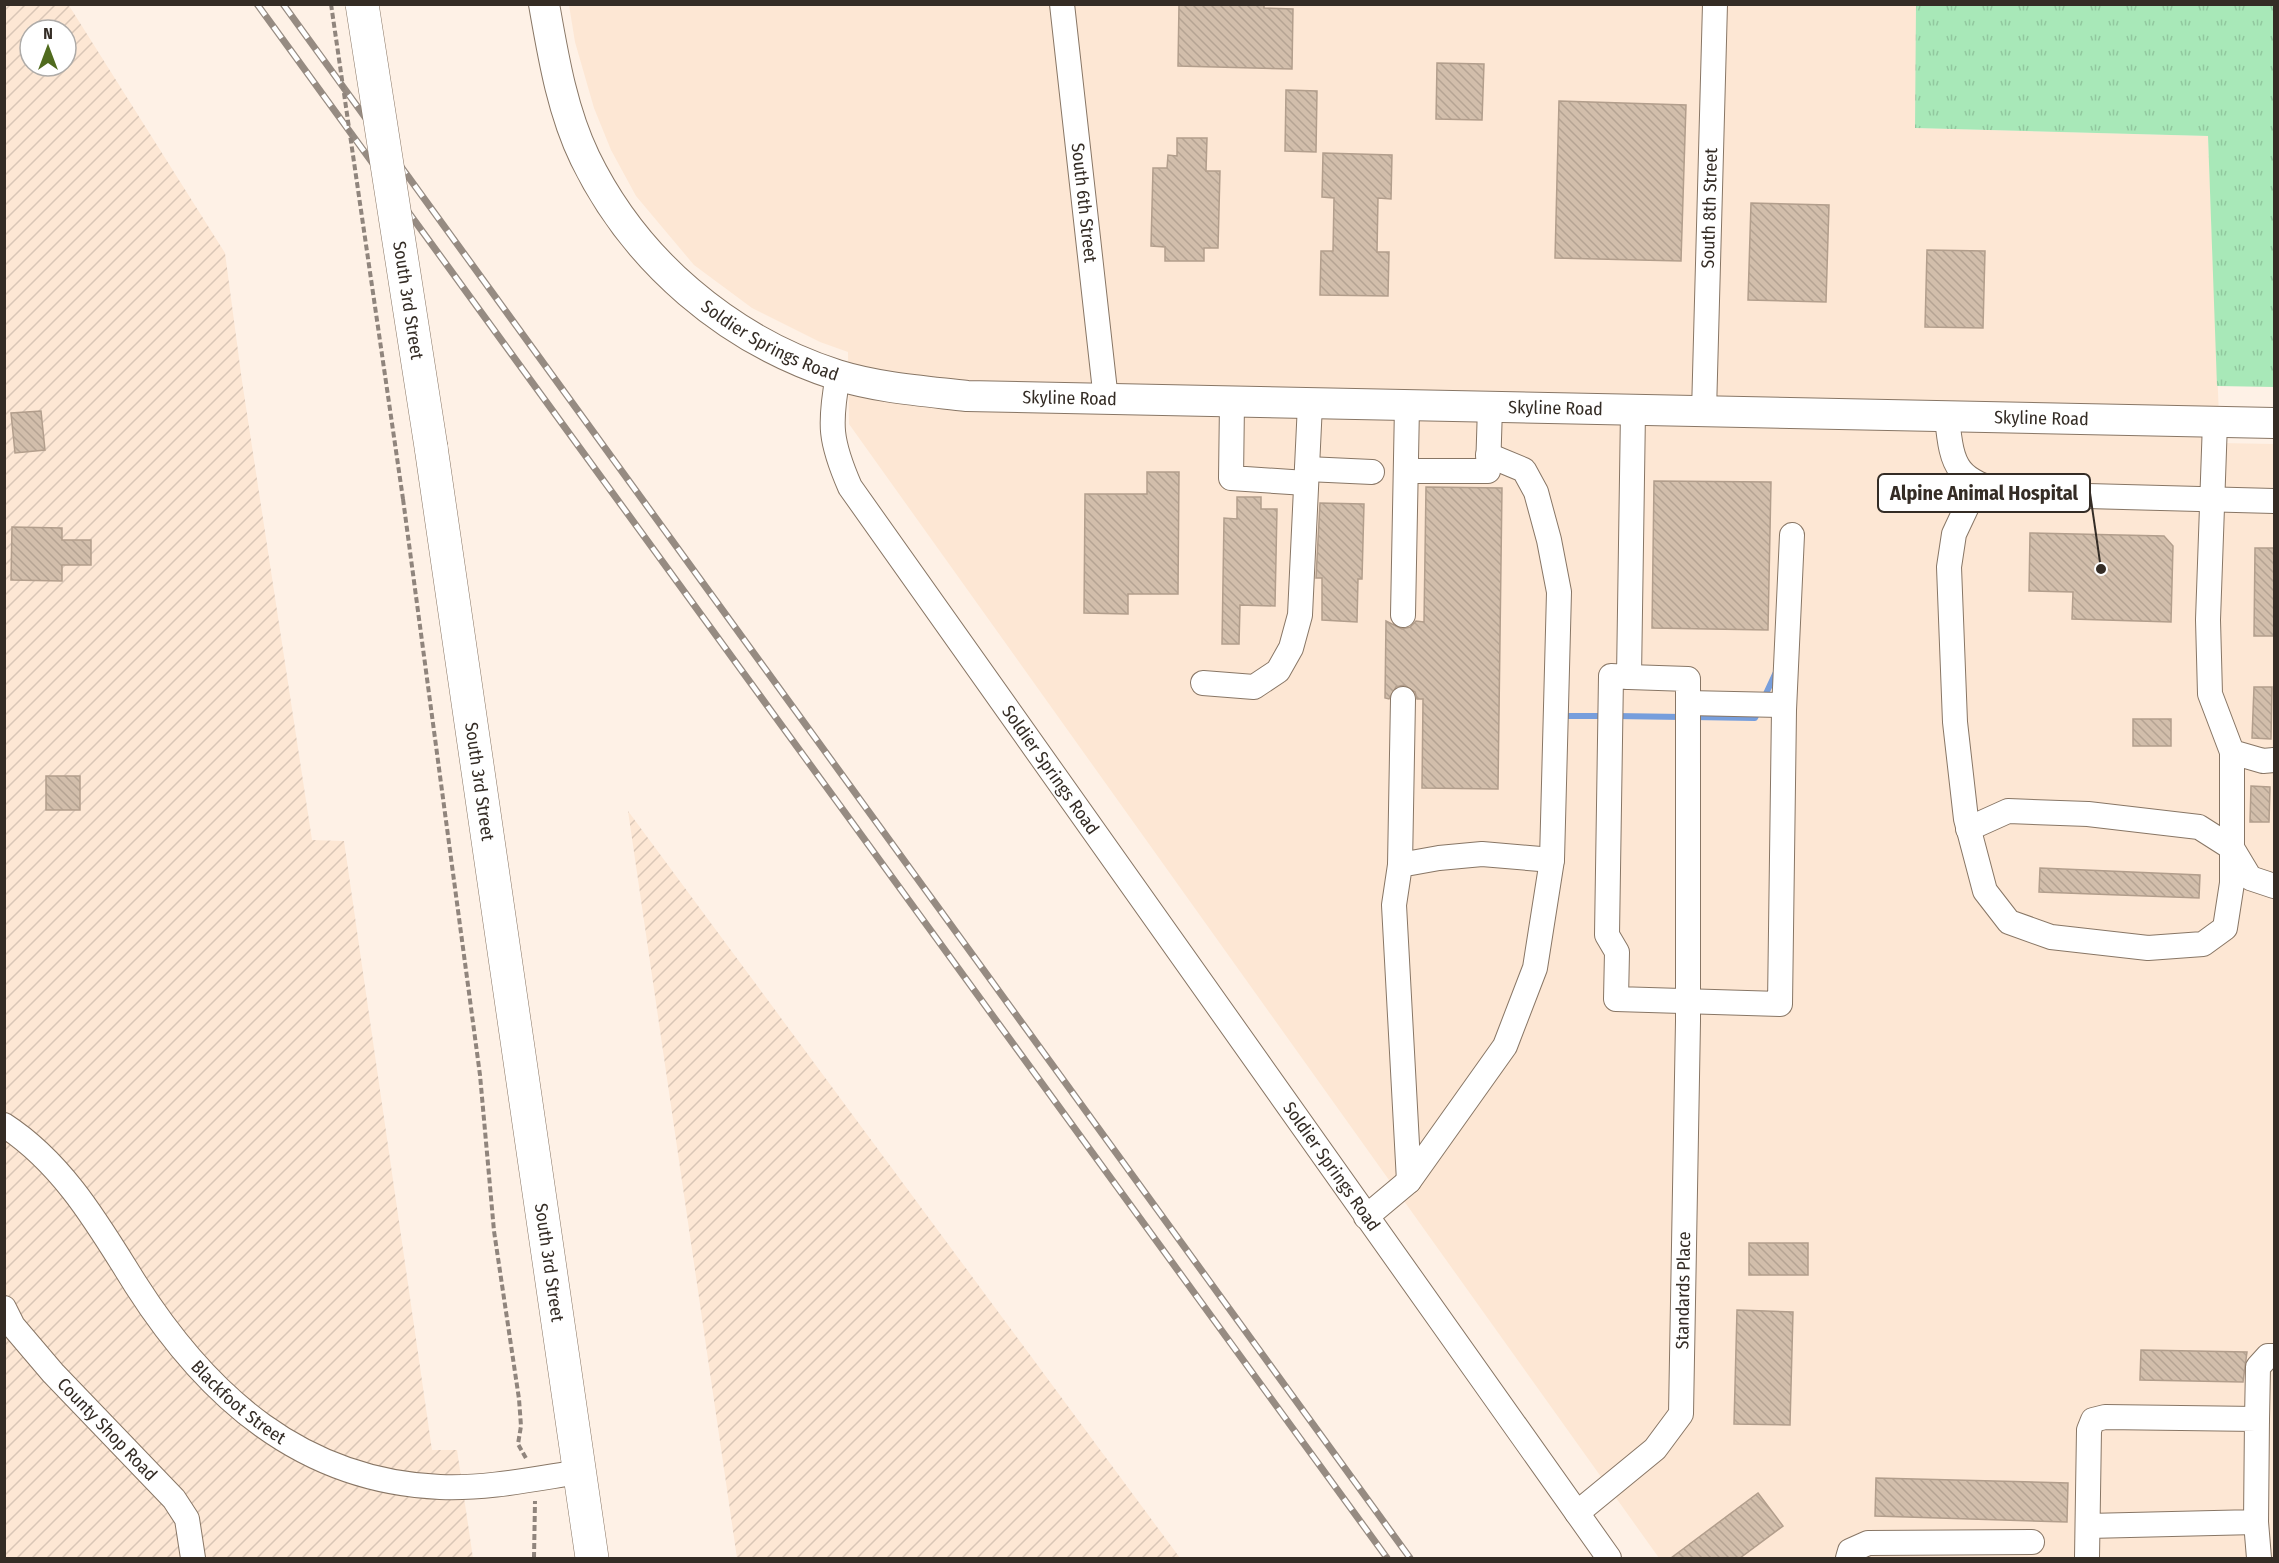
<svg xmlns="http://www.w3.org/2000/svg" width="2279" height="1563" viewBox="0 0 2279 1563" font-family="'Fira Sans Condensed',sans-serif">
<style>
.built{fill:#fde7d4}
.industrial{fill:url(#industrial-furrows);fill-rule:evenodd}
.grass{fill:url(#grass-tufts)}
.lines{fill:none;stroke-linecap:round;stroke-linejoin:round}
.stream{stroke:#779edc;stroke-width:6}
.building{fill:url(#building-back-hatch);stroke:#b29e8c;stroke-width:1.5}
.minor-casing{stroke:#887665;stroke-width:26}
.major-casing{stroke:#887665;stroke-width:32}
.highway-casing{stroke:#887665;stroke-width:34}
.path{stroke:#90857d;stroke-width:4;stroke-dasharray:6 3;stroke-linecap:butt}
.minor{stroke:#fff;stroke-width:24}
.major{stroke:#fff;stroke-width:30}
.highway{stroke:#fff;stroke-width:33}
.rail-casing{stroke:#968b82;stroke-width:7}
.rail{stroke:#fff;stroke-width:4.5;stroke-dasharray:14;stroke-linecap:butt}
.highway-bridge-casing{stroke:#887665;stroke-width:34;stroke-linecap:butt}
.path-bridge{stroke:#90857d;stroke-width:4;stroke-dasharray:6 3;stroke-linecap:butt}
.highway-bridge{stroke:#fff;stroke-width:33}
.labels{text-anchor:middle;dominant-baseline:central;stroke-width:4.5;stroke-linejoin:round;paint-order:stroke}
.street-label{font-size:18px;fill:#342c25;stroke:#fff}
.leader{fill:none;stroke:#342c25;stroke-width:2}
.callout-dot{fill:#342c25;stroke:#fff;stroke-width:2}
.callout{fill:#fff;stroke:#342c25;stroke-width:2}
.callout-label{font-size:20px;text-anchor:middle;font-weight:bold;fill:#342c25}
</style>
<defs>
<pattern id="industrial-furrows" width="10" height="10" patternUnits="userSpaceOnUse" patternTransform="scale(1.5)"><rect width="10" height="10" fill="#fde7d4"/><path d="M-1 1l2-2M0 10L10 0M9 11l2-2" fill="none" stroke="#d9c6b6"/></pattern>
<pattern id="grass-tufts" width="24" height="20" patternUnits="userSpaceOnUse" patternTransform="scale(1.5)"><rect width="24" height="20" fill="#a8e8b8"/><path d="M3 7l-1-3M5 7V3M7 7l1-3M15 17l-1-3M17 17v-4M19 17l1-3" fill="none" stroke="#91c79e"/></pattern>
<pattern id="building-back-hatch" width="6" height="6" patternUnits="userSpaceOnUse" patternTransform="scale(1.5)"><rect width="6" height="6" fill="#d2beab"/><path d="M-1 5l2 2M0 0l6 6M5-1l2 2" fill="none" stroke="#b5a393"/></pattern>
</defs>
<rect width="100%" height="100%" fill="#fef1e6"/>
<path class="built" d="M569,5H1916V128L2208,136L2220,443L2274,444V1558H1659L849,424L848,352L820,342L752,308L694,265L636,196L611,150L594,108L575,42Z"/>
<path class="industrial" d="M68,4L225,253L242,381L312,840L344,841L432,1450H457L473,1558H5L4,5ZM30,30H66V66H30Z
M628,811L1180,1558H737Z"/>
<path class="grass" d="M1916,5H2274V387L2217,386L2208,136L1915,128Z"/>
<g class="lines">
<path class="stream" d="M1764,698L1776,672
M1569,716H1605
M1615,716L1683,717
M1693,717L1755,718L1759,710"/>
</g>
<path class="building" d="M1179,4H1264V8L1293,9L1292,69L1178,66Z
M1437,63L1484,64L1482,120L1436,119Z
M1286,90L1317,91L1316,152L1285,151Z
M1559,101L1686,105L1681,261L1555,258Z
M1177,138H1207L1206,171H1220L1218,248H1204V261H1165V247L1151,246L1153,168H1167L1168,155L1177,156Z
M1323,153L1392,155L1391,199L1378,198L1377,252H1389L1388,296L1320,295L1321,251H1333L1334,198L1322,197Z
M1751,203L1829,205L1826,302L1748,300Z
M1927,250L1985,251L1983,328L1925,327Z
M41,411L45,450L15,453L11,413Z
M1147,472H1179L1178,594H1128V614L1084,613L1085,494H1147Z
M1654,481L1771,482L1768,630L1652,628Z
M1426,487L1502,488L1498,789L1422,788L1423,699H1417L1415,692L1404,685L1396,687L1389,699L1385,698L1386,621L1402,629L1410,627L1416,621L1424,622Z
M1237,497H1261V509H1277L1275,606L1240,605L1239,644H1222L1224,518L1237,519Z
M1320,503L1364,504L1362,579H1358L1357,622L1322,620V578H1316Z
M12,527L62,528V540H91V565H62V581L11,580Z
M2030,533L2164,536L2173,546L2171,622L2072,619L2073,592L2029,591Z
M2255,548H2274V636H2254Z
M2254,687H2272L2271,739L2252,738Z
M2133,719H2171V746H2133Z
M46,776H80V810H46Z
M2251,786L2270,787L2269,822H2250Z
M2040,868L2200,875L2199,898L2039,892Z
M1749,1243H1808V1275H1749Z
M1737,1310L1793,1312L1790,1425L1734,1424Z
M2141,1350L2247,1352L2243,1382L2140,1380Z
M1876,1478L2068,1483L2067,1522L1875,1516Z
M1758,1493L1783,1526L1740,1558H1671Z"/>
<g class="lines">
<defs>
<g id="minor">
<path id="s1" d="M1062,4L1106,400"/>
<path id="s2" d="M838,375C829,425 830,441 850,487L1609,1558"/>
<path d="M1232,403L1231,478L1306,483"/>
<path d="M1633,411L1629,677L1611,676L1607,935L1617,952L1616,999L1780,1004L1784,710L1792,535"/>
<path id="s3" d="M1704,412L1715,4"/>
<path d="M1947,417C1952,470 1957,480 2010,494L2274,501"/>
<path d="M2215,422L2208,620L2210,694L2232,752L2263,761L2274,760"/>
<path d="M1307,469L1372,472"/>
<path d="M1408,471H1488L1490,407"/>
<path d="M1977,485L1954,534L1949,567L1955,722L1966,819L1985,891L2009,922L2051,937L2148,948L2203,944L2225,928L2232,883V752"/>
<path d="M1403,615L1407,406"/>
<path d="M1203,683L1254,687L1278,671L1291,648L1300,615L1310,404"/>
<path d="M1688,703L1784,705"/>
<path d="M1968,829L2008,811L2088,814L2199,827L2232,848L2250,878L2274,886"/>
<path d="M1400,865L1403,699"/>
<path id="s4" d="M4,1125C64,1164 99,1226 136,1285C207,1396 301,1481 440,1487C486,1489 533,1479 579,1472"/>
<path d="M1409,1181L1394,905L1400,865L1439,858L1482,854L1552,860"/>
<path d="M1366,1217L1409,1181L1505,1046L1535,968L1552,860L1559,592L1549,540L1536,492L1524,470L1488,455"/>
<path id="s5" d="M4,1308L13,1326L53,1373L174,1499L187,1519L193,1558"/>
<path d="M2257,1419L2258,1367L2268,1356H2274"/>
<path id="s6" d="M1577,1513L1655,1449L1681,1414L1688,1021V679L1629,677"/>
<path d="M2256,1522L2259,1558"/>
<path d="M1848,1558L1850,1551L1868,1543L2032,1542"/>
<path d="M2087,1558L2089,1430L2093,1420L2105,1417L2257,1419L2256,1522L2088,1526"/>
</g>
<g id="major">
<path id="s7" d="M544,4C553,55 562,111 585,158C635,261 728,340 837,375C879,388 924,391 967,396L2274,423"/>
</g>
<g id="highway">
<path id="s8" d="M431,447L592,1558"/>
</g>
</defs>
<use href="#minor" class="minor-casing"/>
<use href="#major" class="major-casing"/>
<use href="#highway" class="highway-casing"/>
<path class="path" d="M403,499L480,1075L494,1231L519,1399L521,1426L518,1444L527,1460
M534,1558L535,1501"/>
<use href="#minor" class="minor"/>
<use href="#major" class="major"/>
<use href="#highway" class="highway"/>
<defs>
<path id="rail" d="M257,4L1387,1558
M283,4L1410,1558"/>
</defs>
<use href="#rail" class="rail-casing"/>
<use href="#rail" class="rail"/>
<defs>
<g id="highway-bridge">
<path id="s9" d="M362,4L431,447"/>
</g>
</defs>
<use href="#highway-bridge" class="highway-bridge-casing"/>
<path class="path-bridge" d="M331,4L403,499"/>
<use href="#highway-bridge" class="highway-bridge"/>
</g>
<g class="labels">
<g class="street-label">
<text stroke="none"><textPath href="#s1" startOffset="200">South 6th Street</textPath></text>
<text stroke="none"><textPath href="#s3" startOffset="204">South 8th Street</textPath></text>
<text stroke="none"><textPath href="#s9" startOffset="300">South 3rd Street</textPath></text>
<text stroke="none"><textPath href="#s7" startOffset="426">Soldier Springs Road</textPath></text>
<text stroke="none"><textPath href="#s7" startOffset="736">Skyline Road</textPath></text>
<text stroke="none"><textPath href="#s7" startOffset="1222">Skyline Road</textPath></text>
<text stroke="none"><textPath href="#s7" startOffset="1708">Skyline Road</textPath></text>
<text stroke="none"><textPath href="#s2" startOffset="462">Soldier Springs Road</textPath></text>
<text stroke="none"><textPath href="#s8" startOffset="338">South 3rd Street</textPath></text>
<text stroke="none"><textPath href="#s2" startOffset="948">Soldier Springs Road</textPath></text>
<text stroke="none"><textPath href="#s8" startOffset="824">South 3rd Street</textPath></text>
<text stroke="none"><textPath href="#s6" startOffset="268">Standards Place</textPath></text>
<text stroke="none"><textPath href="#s4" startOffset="366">Blackfoot Street</textPath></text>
<text stroke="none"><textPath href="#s5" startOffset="160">County Shop Road</textPath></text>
</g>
</g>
<path class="leader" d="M2101 569L2090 493"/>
<circle class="callout-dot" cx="2101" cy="569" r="6"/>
<rect class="callout" x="1878" y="474" width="212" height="38" rx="6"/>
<g class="callout-label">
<text x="1984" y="500">Alpine Animal Hospital</text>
</g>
<rect width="2279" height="1563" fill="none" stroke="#342c25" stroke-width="12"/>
<g transform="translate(48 48)"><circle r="28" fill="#ffffff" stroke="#aeaba8" stroke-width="1.5"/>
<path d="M0-4.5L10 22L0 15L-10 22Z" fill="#506b1e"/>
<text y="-9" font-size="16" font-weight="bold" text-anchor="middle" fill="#342c25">N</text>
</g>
</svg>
